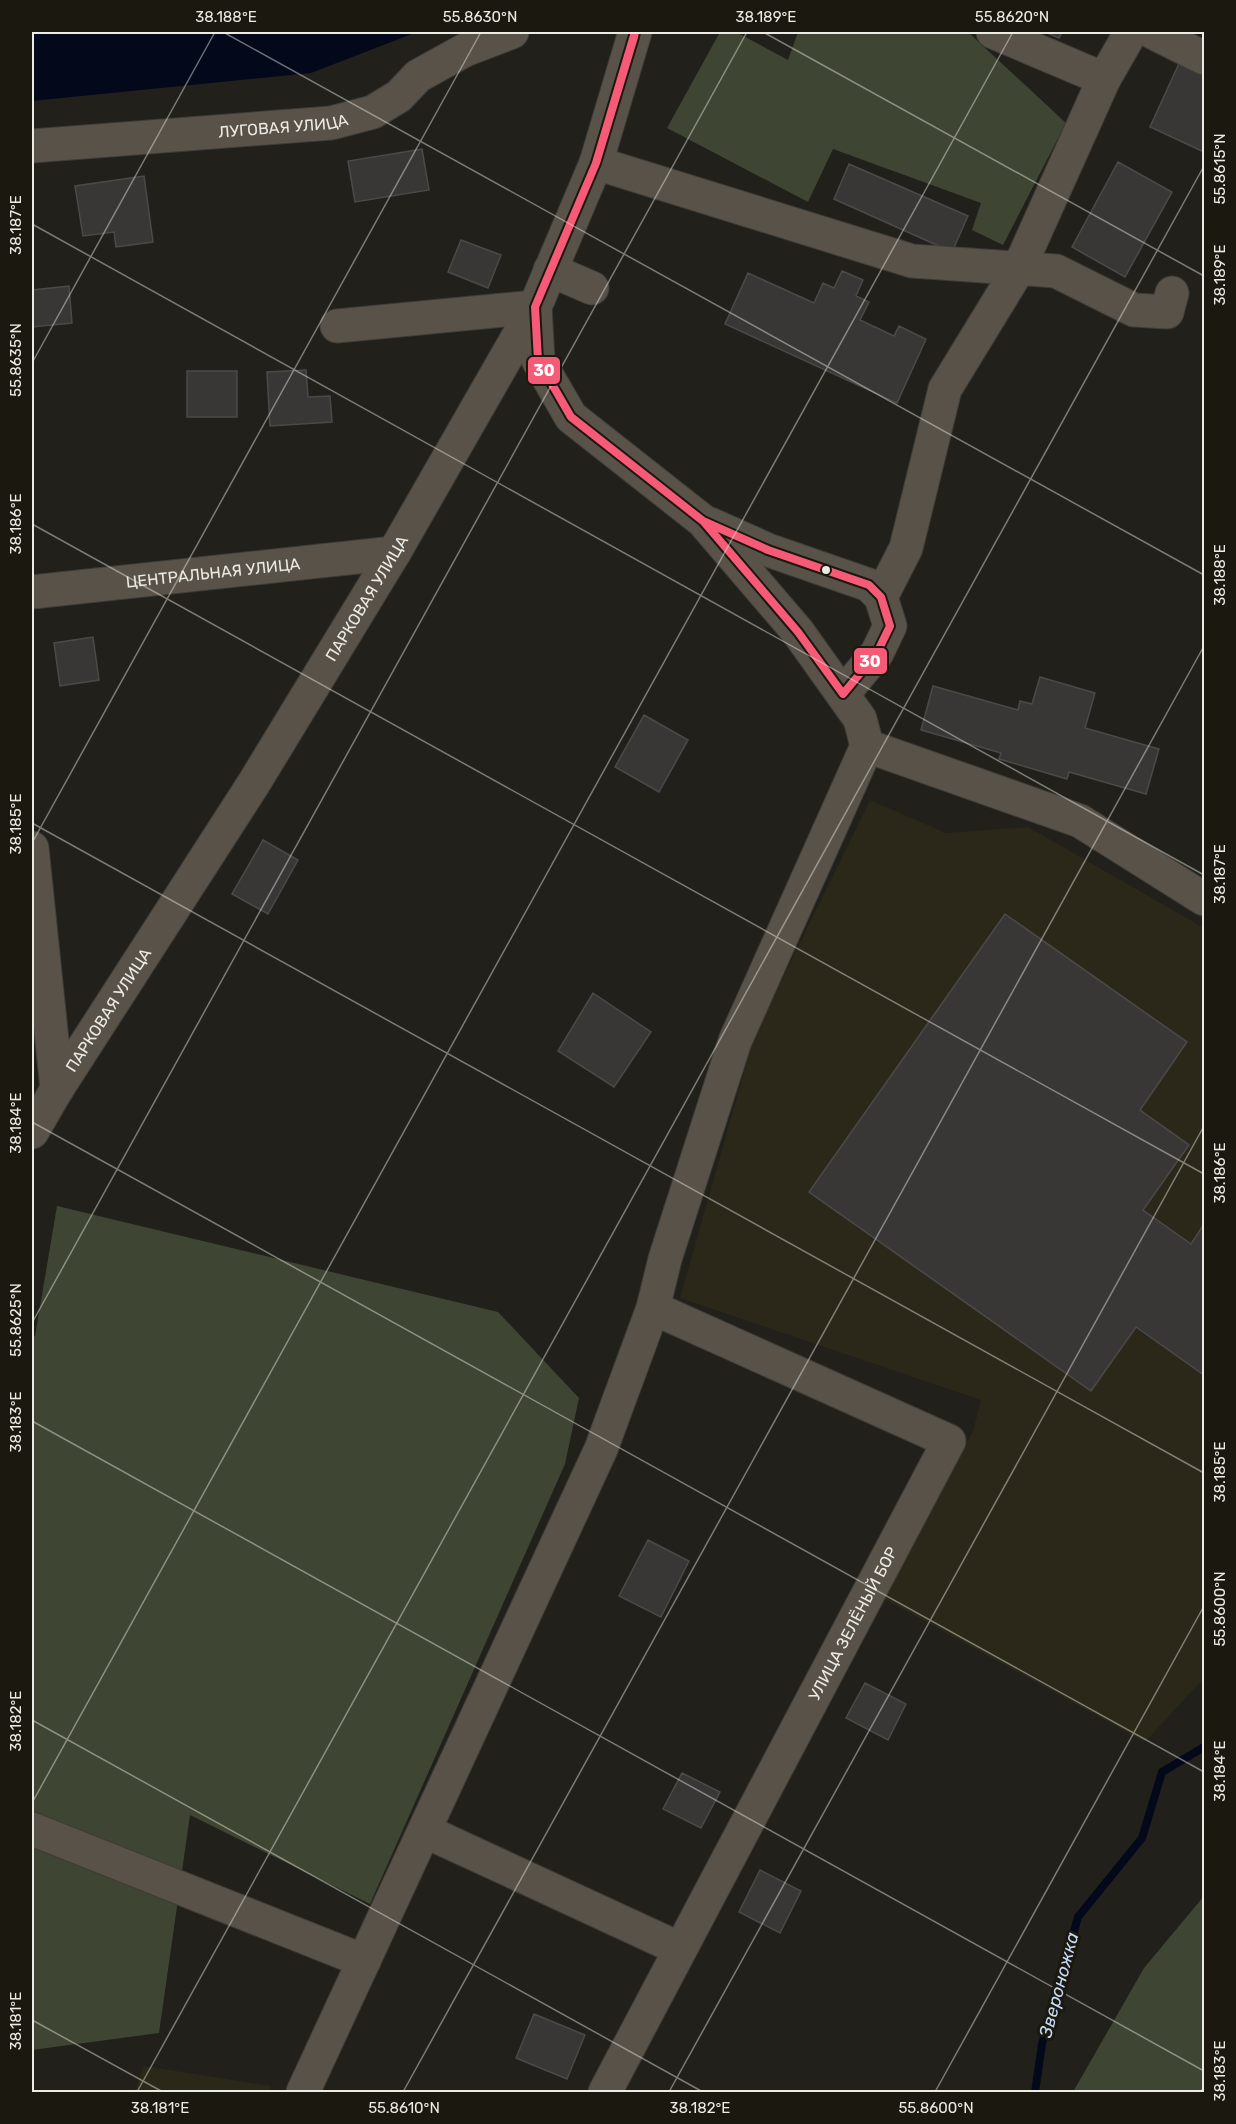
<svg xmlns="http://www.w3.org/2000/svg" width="1236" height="2124" viewBox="0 0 1236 2124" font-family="Rubik,sans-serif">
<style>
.built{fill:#2b2819}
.green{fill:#3e4533}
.water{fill:#03091a}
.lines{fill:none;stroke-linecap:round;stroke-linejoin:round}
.stream{stroke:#03091a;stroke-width:8}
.building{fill:#393736;stroke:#4c4a49;stroke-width:1.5}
.minor-casing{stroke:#3d3c38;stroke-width:35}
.minor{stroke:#595249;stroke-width:33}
.bus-1-casing{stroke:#1b180f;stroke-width:12}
.bus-1{stroke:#f75a77;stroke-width:8}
.ticks{fill:none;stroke:#ecebe4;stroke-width:1.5;stroke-opacity:0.45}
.bus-dot{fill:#ecebe4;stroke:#1b180f;stroke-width:2}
.labels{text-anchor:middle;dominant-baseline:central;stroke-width:6;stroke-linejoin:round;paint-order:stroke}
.street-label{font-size:16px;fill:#ecebe4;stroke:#1b180f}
.water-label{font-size:18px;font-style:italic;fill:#c6daf7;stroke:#1b180f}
.line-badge{stroke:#1b180f;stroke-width:2}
.badge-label{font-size:16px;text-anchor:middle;font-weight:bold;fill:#fff}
.neatline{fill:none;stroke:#ecebe4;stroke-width:2}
.ticks-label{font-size:15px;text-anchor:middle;fill:#ecebe4}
</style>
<rect width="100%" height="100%" fill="#21201b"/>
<path class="built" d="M870,800L946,833L1028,827L1204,928V1678L1145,1742L883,1598L973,1431L981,1400L680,1298L754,1037Z
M144,2066L271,2086L268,2092H134Z"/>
<path class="green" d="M720,32H736L788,60L798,32H968L1066,123L1003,245L972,230L981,203L833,149L808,202L667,128Z
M57,1206L498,1312L579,1398L565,1464L370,1904L190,1815L159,2033L32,2050V1336H35Z
M1204,1896V2092H1073L1144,1968Z"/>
<path class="water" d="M32,32H417L311,73L32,101Z"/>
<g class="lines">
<path class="stream" d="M1035,2092L1042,2044L1078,1917L1142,1838L1162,1772L1204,1747"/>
</g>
<path class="building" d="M1045,32H1062L1059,38Z
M1182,57L1204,67V152L1150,127Z
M422,149L429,190L355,202L348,161Z
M1118,162L1172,192L1125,277L1072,247Z
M849,164L968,216L952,252L834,199Z
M144,176L153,242L116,247L114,232L83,236L75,186Z
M461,240L501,255L488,288L448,272Z
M842,271L863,280L856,296L869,302L860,320L894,336L899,326L926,339L897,403L725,324L748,273L814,303L823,283L834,288Z
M69,286L72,323L32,327V290Z
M306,370L308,397L330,396L332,422L270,426L267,372Z
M187,371H237V417H187Z
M93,637L99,680L60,686L54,643Z
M1040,677L1095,693L1085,728L1159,749L1146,794L1069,772L1067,779L999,759L1001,753L921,730L933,686L1018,710L1020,701L1032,704Z
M644,715L688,740L659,792L615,767Z
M263,840L298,860L268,914L232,894Z
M1005,914L1187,1042L1140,1110L1189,1145L1143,1210L1191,1244L1204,1224V1375L1136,1327L1091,1391L809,1192Z
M593,993L651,1032L614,1087L558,1051Z
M648,1540L689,1561L661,1617L619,1596Z
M865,1683L906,1704L888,1740L846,1718Z
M682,1773L720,1792L701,1828L663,1809Z
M760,1870L801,1891L780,1933L739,1912Z
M534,2014L585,2035L567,2079L516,2058Z"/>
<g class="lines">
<defs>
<g id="minor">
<path d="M993,32L1104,79"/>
<path d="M1152,32L1204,58"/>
<path id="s1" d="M32,146L331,123L373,112L399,96L418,76L465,50L512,32"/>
<path d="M596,163L912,261L1056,271L1134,310L1167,312L1172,293"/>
<path d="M550,270L592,288"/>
<path d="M337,326L535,307"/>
<path d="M710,524L768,550L869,585L881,597L890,626L877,653L843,694"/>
<path id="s2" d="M32,592L394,553"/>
<path d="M881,597L906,548L945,389L1019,268L1104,79L1131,32"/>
<path d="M867,746L1080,821L1204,899"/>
<path d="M32,848L57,1089"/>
<path id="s3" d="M32,1132L57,1089L254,783L394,553L535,307L596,163L635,32"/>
<path d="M32,1829L364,1961"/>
<path d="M425,1831L680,1949"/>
<path d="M303,2092L601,1449L653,1308L665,1259L735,1041L867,746L860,719L798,632L703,521L571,417L538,360L535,307"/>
<path id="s4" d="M605,2092L949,1441L653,1308"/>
</g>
</defs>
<use href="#minor" class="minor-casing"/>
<use href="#minor" class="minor"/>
<defs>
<path id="bus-1" d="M635,32L634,37L596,163Z
M596,163L535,307L538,360L571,417L703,521
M703,521L768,550L869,585L881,597L890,626L877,653L843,694L798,632Z"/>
</defs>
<use href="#bus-1" class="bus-1-casing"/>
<use href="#bus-1" class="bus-1"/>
</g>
<path class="ticks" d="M223,32L1204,575M763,32L1204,276M32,224L1204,875M32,363L215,32M32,524L1204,1174M32,823L1204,1473M32,843L481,32M32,1122L1204,1772M32,1323L747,32M32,1421L1204,2071M32,1720L703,2092M32,1803L1013,32M32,2020L163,2092M137,2092L1204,166M403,2092L1204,646M669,2092L1204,1126M935,2092L1204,1606M1201,2092L1204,2086"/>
<circle class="bus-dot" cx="826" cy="570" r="5"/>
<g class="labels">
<g class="street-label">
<text stroke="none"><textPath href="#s1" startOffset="252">ЛУГОВАЯ УЛИЦА</textPath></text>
<text stroke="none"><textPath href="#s2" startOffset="182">ЦЕНТРАЛЬНАЯ УЛИЦА</textPath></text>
<text stroke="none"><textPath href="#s3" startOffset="630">ПАРКОВАЯ УЛИЦА</textPath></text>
<text stroke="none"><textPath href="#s3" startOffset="144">ПАРКОВАЯ УЛИЦА</textPath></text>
<text stroke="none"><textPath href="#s4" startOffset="530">УЛИЦА ЗЕЛЁНЫЙ БОР</textPath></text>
</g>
<g class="water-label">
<text transform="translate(1059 1985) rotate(-75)">Звероножка</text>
</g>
</g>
<g class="line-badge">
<rect x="527" y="356" width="34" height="29" rx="6" fill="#f75a77"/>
<rect x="853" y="647" width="35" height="28" rx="6" fill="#f75a77"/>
</g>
<g class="badge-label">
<text x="544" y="376">30</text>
<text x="870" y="667">30</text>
</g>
<rect width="1236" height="2124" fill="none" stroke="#1b180f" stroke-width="66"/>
<rect x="33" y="33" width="1170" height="2058" class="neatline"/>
<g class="ticks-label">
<text x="226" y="22">38.188°E</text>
<text x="480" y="22">55.8630°N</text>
<text x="766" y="22">38.189°E</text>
<text x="1012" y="22">55.8620°N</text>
<text transform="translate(1220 169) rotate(-90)" y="5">55.8615°N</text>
<text transform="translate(16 225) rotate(-90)" y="5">38.187°E</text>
<text transform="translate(1220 275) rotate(-90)" y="5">38.189°E</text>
<text transform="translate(16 360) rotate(-90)" y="5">55.8635°N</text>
<text transform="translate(16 524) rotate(-90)" y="5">38.186°E</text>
<text transform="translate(1220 575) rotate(-90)" y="5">38.188°E</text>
<text transform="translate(16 824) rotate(-90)" y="5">38.185°E</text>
<text transform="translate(1220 874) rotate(-90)" y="5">38.187°E</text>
<text transform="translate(16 1123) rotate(-90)" y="5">38.184°E</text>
<text transform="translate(1220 1173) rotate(-90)" y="5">38.186°E</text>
<text transform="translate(16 1320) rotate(-90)" y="5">55.8625°N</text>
<text transform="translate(16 1422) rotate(-90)" y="5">38.183°E</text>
<text transform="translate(1220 1472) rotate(-90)" y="5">38.185°E</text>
<text transform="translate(1220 1609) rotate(-90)" y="5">55.8600°N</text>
<text transform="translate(16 1721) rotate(-90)" y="5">38.182°E</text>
<text transform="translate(1220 1771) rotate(-90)" y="5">38.184°E</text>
<text transform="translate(16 2021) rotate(-90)" y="5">38.181°E</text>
<text transform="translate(1220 2071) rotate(-90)" y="5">38.183°E</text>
<text x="160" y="2113">38.181°E</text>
<text x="404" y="2113">55.8610°N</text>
<text x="700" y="2113">38.182°E</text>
<text x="936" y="2113">55.8600°N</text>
</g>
</svg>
